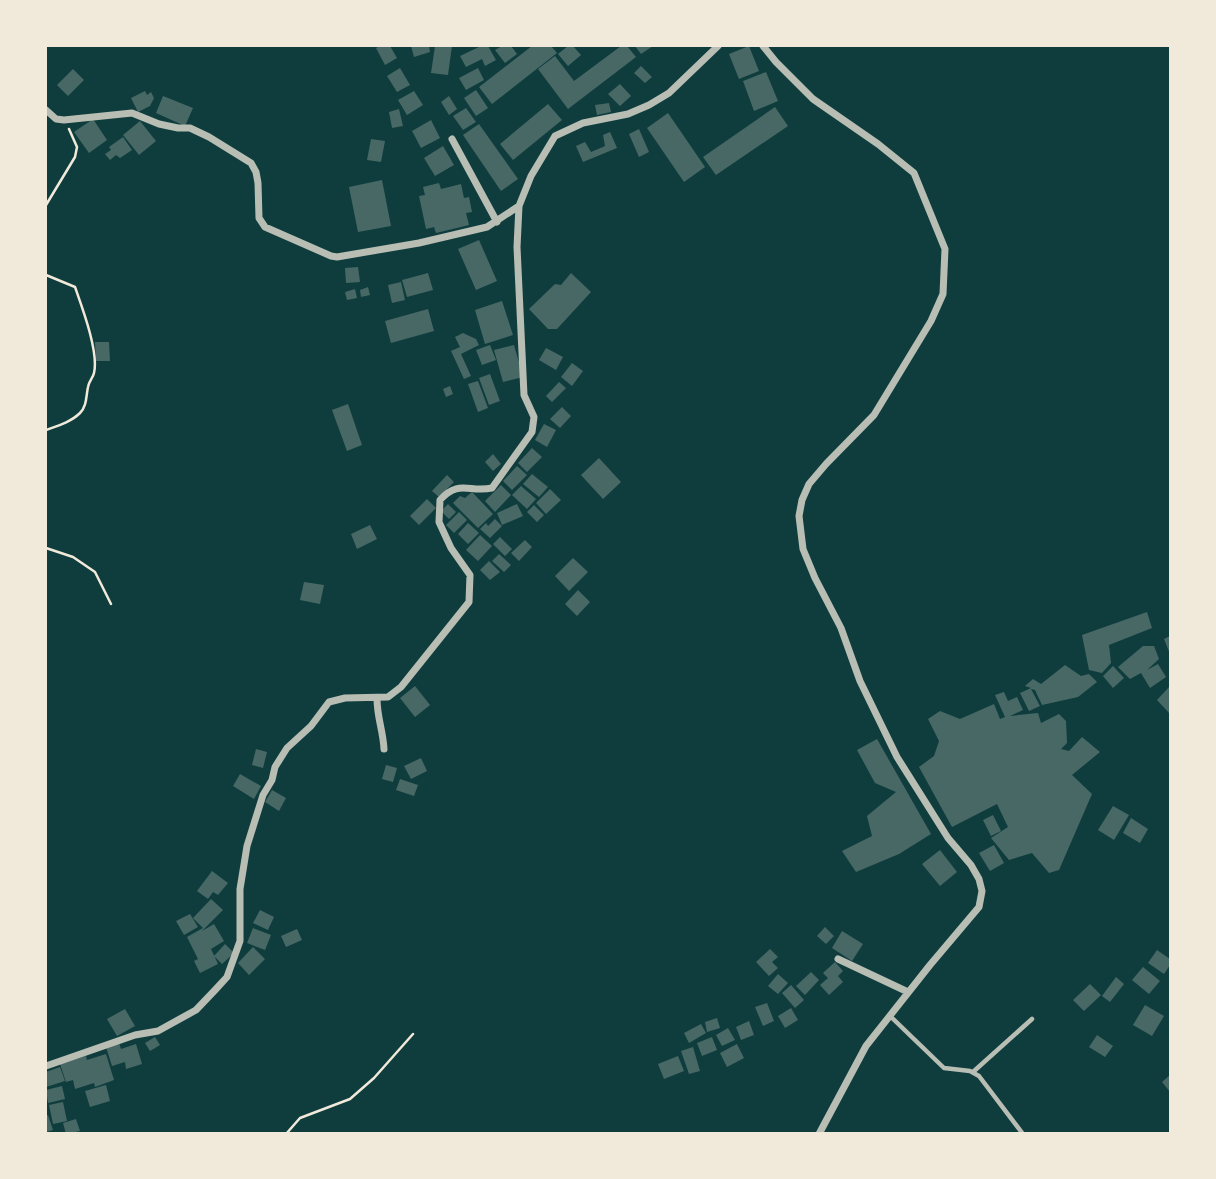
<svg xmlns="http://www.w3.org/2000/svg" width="1216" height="1179" viewBox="0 0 1216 1179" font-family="'Roboto Condensed',sans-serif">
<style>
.building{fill:#486865}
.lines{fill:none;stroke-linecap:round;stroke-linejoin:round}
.path{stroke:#f1e9da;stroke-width:2.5}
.service{stroke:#b8beb3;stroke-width:4.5}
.minor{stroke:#b8beb3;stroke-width:7}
</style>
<rect width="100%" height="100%" fill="#0f3d3e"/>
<path class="building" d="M380,46H390L397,58L385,65L376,48Z
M411,46H429L430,52L414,57Z
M435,46H452L448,75L431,73Z
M481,46H488L496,60L485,66L482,59L466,67L460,56Z
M502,46H511L517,54L505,63L495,50Z
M532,46H551L557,53L492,104L479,87Z
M568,46H573L581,55L568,66L558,54Z
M621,46H627L636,57L568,109L538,69L555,56L574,81Z
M635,46H653L641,54Z
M749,46L759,71L739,79L729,54Z
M641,66L652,77L645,83L634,73Z
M400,68L410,85L397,92L387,76Z
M478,68L484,80L466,90L459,78Z
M73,69L84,80L68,96L57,85Z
M766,72L778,101L754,111L743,81Z
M620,84L631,96L620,106L608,94Z
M476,90L488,108L476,116L464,98Z
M145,91L147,95L151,92L154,98L150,106L138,112L131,98Z
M414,91L423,105L407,115L398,100Z
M163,96L193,108L185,126L156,113Z
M449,96L457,109L449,115L441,102Z
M609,103L611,112L597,115L595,105Z
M548,104L562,120L513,160L500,144Z
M775,107L788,126L716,175L703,157Z
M466,108L476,122L463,130L453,116Z
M399,109L403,126L392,128L389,112Z
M668,113L705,167L684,182L647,128Z
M93,119L107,140L89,153L74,132Z
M431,120L440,138L421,148L412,131Z
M140,121L156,141L139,155L123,135Z
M479,124L518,179L501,191L463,135Z
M639,129L649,152L639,157L629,134Z
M610,132L617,148L583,162L576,146L585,142L591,152L605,146L603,135Z
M123,137L132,150L120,158L116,155L110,160L105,154L111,150L109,147Z
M371,139L385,141L381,162L367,160Z
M443,146L454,165L435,176L424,158Z
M382,180L391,226L358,232L349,187Z
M439,183L441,189L461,184L464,198L469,197L472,212L466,213L469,225L436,233L434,227L426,229L419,196L425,195L423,187Z
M479,240L497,281L476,290L458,249Z
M358,267L360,282L346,283L345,268Z
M428,273L433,290L407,297L402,280Z
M571,273L591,292L557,329H548L529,309L555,284L561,285Z
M401,282L405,300L392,303L388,285Z
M368,287L370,295L361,297L360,290Z
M355,289L357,298L347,300L345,292Z
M502,301L513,335L485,344L475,310Z
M428,309L434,331L391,343L385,321Z
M463,333L476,339L479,345L461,354L471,376L464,379L451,351L460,347L455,337Z
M95,342H109L110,361H96Z
M490,345L496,360L482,365L476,350Z
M514,345L523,377L503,382L494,350Z
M546,348L563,357L556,370L539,360Z
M572,363L583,371L572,386L561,377Z
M490,374L500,401L489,405L479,378Z
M478,381L488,408L478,412L468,384Z
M559,382L566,388L552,402L546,396Z
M450,386L453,394L446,397L443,389Z
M348,404L362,445L347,451L332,410Z
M562,407L571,416L560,428L550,419Z
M544,424L556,430L547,447L535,440Z
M532,448L542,457L527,472L518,463Z
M493,454L501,464L493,471L485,462Z
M599,458L621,482L603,499L581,475Z
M517,466L527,475L512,490L503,481Z
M532,474L548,487L539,497L523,484Z
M447,475L454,482L439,497L432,491Z
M501,485L511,495L495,512L485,501Z
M521,486L536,499L527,509L512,495Z
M550,489L561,500L546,514L536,503Z
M472,492L493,514L478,528L453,503L460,496L465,498Z
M427,499L436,508L419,525L410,516Z
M448,504L456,512L449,519L441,511Z
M517,504L523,516L502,525L497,513Z
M534,505L544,515L537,522L527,512Z
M459,512L467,520L454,533L446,525Z
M495,519L502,526L490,538L480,529L486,523L488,526Z
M468,523L479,533L468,544L458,534Z
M370,525L377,539L357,549L351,534Z
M480,535L492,546L478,561L466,550Z
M500,537L512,549L505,556L493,544Z
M525,540L532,547L519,561L511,553Z
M499,554L511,565L504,572L492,561Z
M573,558L588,572L569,591L555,576Z
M489,561L500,572L490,580L480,570Z
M304,582L324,585L320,604L300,600Z
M578,590L590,602L577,616L565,604Z
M1147,612L1152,628L1109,645L1111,663L1102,673L1089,670L1082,635Z
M1170,636V654L1164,639Z
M1143,646H1154L1159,659L1147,670L1158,664L1166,677L1150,688L1141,673L1130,679L1118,667Z
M1065,665L1081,676L1089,674L1097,682L1078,697L1042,705L1035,690L1031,689L1040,706L1029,711L1020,693L1031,688L1025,686L1033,679L1041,684Z
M1113,666L1124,678L1113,688L1103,676Z
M415,686L430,705L415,717L400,698Z
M1170,686V714L1157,700Z
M1004,692L1008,701L1017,697L1023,710L1010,716L1038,713L1041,723L1059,714L1066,721L1067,743L1061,749L1069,751L1082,737L1100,752L1072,775L1092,794L1059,870L1049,873L1032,853L1009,860L991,838L1008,827L997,804L952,827L919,767L934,756L939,741L928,719L940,711L960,719L994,704L1000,719L1005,717L995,695Z
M877,739L931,834L899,854L856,872L842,851L872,836L867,816L896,792L875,783L857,750Z
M256,749L267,752L263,768L252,765Z
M421,758L427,771L411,779L404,766Z
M386,765L397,768L393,782L382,779Z
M240,774L261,786L254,799L233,786Z
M400,779L418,785L414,796L396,790Z
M272,790L286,798L279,811L265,802Z
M1113,806L1129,815L1114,840L1098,830Z
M993,815L1001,831L991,836L983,820Z
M1131,818L1148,829L1140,843L1123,833Z
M994,845L1004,863L990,871L979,853Z
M940,850L957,872L940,886L922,864Z
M212,871L228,883L218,895L213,892L208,899L197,891Z
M211,899L223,910L202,931L214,924L224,941L211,949L218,964L200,973L194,961L198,959L187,937L203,928L193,918Z
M260,910L274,917L268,930L253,923Z
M190,914L198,927L184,935L176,921Z
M825,927L834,936L826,944L817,936Z
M253,928L271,935L265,950L247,943Z
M297,929L302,940L286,947L281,936Z
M842,931L863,944L852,961L832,948Z
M225,944L234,953L222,964L214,956Z
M253,947L265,959L249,975L238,963Z
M770,949L778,957L772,962L778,968L769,976L756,962Z
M1157,950L1170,959V965L1164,974L1148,963Z
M835,962L843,971L838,976L843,982L829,995L820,985L828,978L823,973Z
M1143,967L1160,981L1149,994L1132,980Z
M811,972L819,980L805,995L796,986Z
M778,974L788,983L778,994L768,986Z
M1116,977L1124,984L1110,1002L1102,996Z
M1090,984L1101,995L1084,1011L1073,1000Z
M791,985L804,1000L795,1008L782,993Z
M767,1003L774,1021L763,1026L755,1007Z
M1145,1005L1164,1016L1152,1036L1133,1025Z
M791,1008L798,1020L785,1028L778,1016Z
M125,1009L135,1026L117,1036L107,1019Z
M717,1018L720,1028L707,1032L705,1022Z
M749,1021L754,1035L741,1040L736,1027Z
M701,1024L706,1033L689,1043L684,1033Z
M728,1028L735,1040L722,1046L716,1035Z
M1097,1035L1113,1046L1105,1057L1089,1047Z
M155,1037L160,1045L150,1051L145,1043Z
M712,1037L717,1050L702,1056L697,1043Z
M119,1043L121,1049L136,1044L142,1064L126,1069L125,1062L112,1066L106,1047Z
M737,1044L744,1058L727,1067L720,1053Z
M693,1047L700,1071L689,1074L681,1051Z
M106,1054L114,1080L95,1087L94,1083L75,1089L73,1080L66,1082L60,1064L86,1056L87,1060Z
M678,1056L684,1071L664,1079L658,1064Z
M60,1067L65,1081L46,1087V1072Z
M1170,1075V1092L1162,1082Z
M106,1085L110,1101L90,1107L85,1091Z
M62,1086L65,1099L48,1103L46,1090Z
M63,1102L67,1121L53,1124L49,1105Z
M48,1115L53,1130L46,1132V1116Z
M76,1119L80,1131L66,1134L63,1123Z"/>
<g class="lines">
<path class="path" d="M46,205L75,157L77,147L69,129
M46,275L75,287C82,307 99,352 94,373C93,378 89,381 88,387C86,396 87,406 80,413C71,422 57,426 46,430
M46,548L73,557L95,572L111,604
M286,1134L300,1118L350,1099L374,1078L413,1034"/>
<path class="service" d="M890,1016L944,1068L970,1071L979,1076L1023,1134
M973,1072L1032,1019"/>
<path class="minor" d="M763,46L776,62L813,99L878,144L914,173L945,249L943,294L931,321L874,415L826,464L809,484L802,500L799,516L803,549L815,578L841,628L860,681L897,757L948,838L971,865L979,879L982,891L979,907L930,965L866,1046L819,1134
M46,110L56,119L64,120L132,113L159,124L178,128H190L209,137L251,163L256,172L258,183L259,218L265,227L331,256L337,257L419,243L487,227L519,206
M452,139L497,222
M377,698C377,718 383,730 384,749
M838,959L908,992
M46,1066L135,1035L158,1031L196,1010L216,989L227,977L240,941V889L247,846L263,795L272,780L275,767L287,748L311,726L329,702L345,698L388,697L401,687L469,602L470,575L451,548L439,522L440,500C459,479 469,493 492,488L532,432L534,417L524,395L517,247L519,206L531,176L555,136L583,123L628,114L649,105L669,93L718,46"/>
</g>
<rect width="1216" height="1179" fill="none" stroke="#f1e9da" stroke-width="94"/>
</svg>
